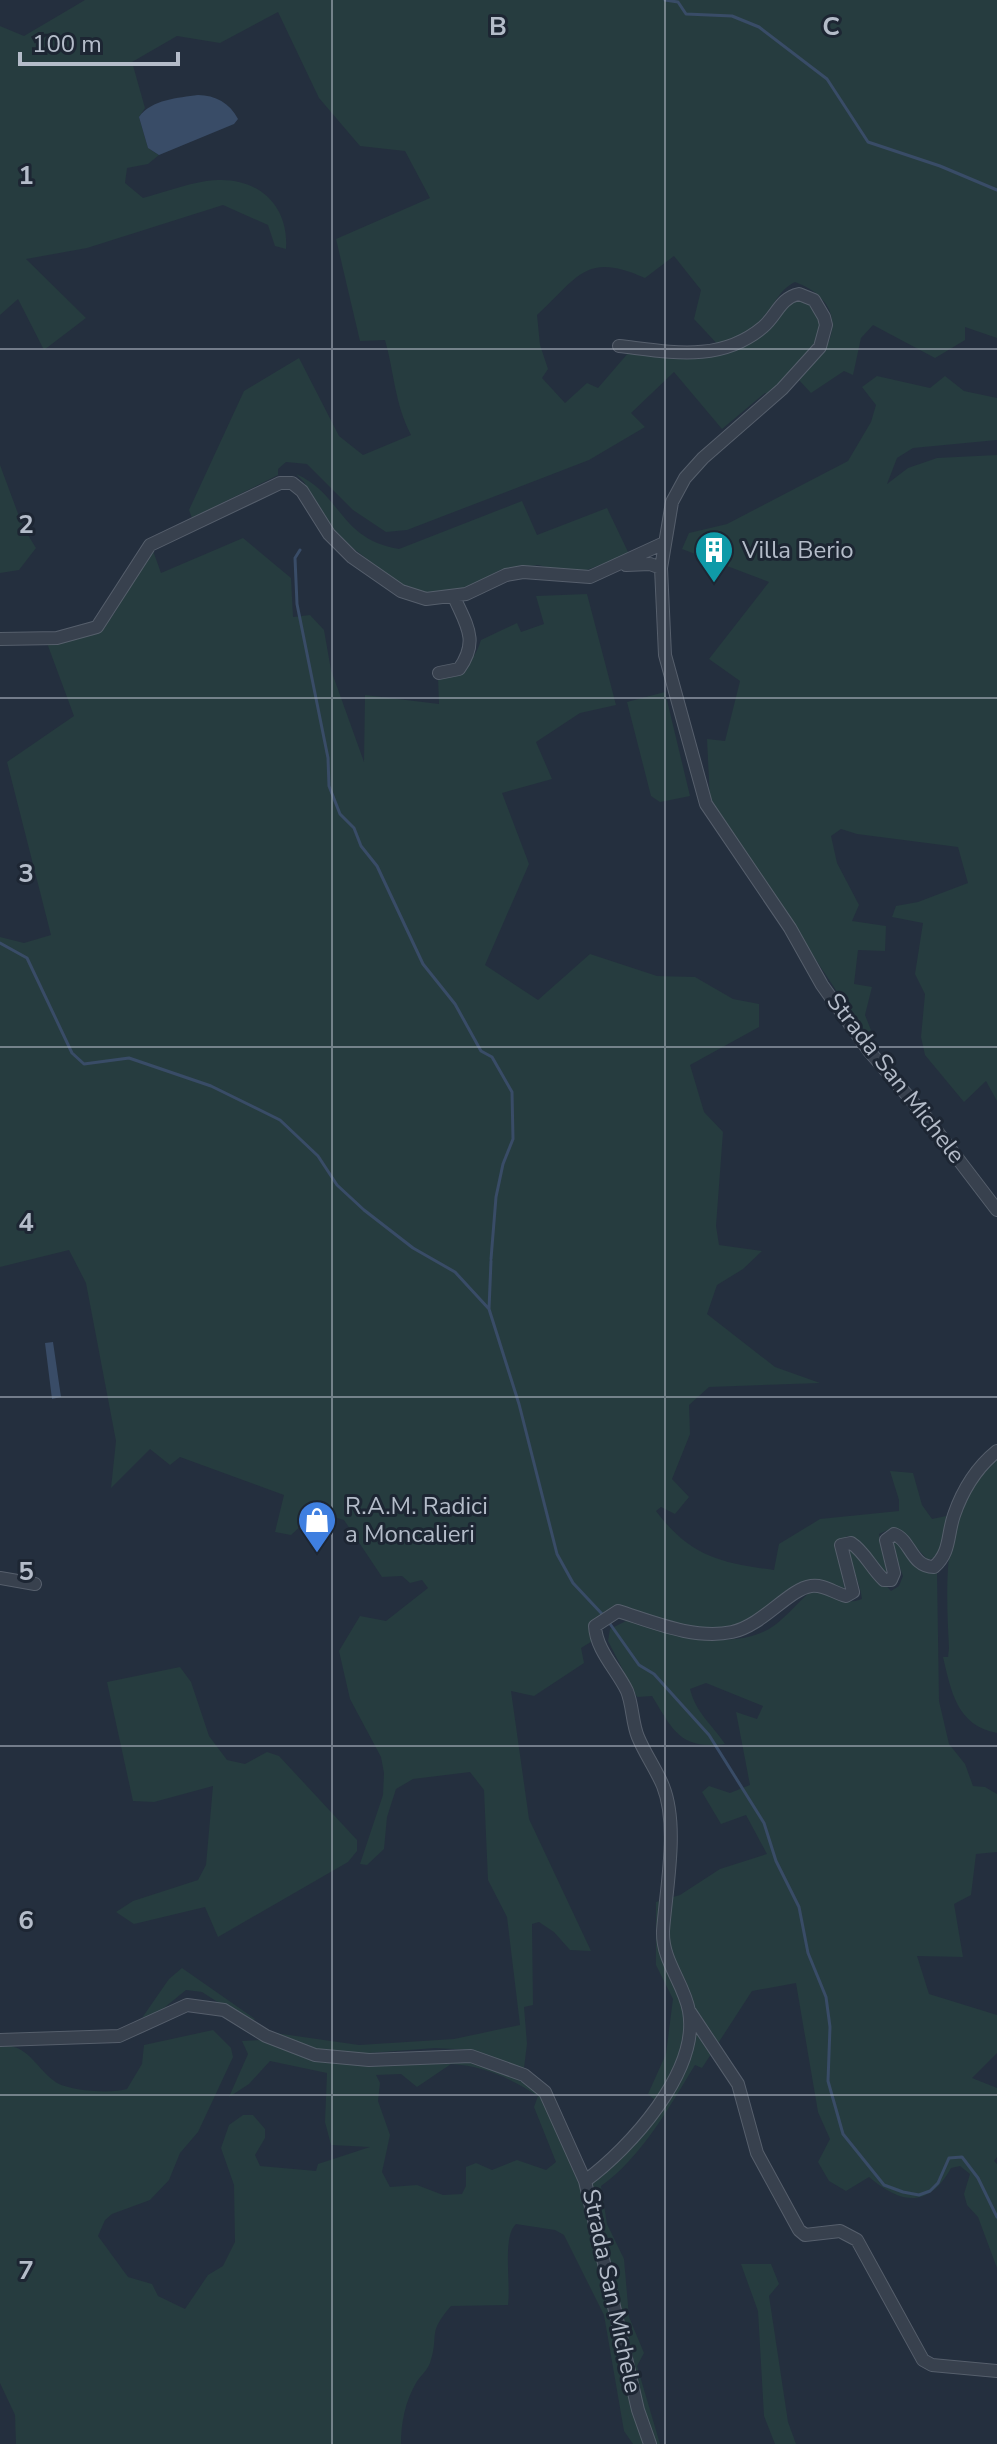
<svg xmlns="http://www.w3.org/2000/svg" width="997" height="2444" viewBox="0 0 997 2444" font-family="'Nunito Sans',sans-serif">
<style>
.green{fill:#263c3f;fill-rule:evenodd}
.water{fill:#394c67}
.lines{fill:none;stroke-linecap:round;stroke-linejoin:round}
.stream{stroke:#394c67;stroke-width:3}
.street-casing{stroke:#565f6c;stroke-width:14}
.street{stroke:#38414e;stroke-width:12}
.grid{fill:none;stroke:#b4bcc9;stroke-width:2;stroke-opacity:0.55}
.labels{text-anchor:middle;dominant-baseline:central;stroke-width:6;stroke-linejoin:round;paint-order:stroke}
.poi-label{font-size:24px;fill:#b4bcc9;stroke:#1d2633;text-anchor:start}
.street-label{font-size:24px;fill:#b4bcc9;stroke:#1d2633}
.grid-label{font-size:26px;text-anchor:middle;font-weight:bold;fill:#b4bcc9;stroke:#1d2633;stroke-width:6;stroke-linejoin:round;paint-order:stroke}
</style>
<rect width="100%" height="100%" fill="#242f3e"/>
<path class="green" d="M85,0H997V338L965,327V340L935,358L873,325L861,338L853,375L844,371L811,393L798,379C807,368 821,357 827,345C843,314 821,291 795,282C779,290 776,303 764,316C753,330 737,340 721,348L694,319L701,290L674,256L645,278C586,251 578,277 537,315L540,345L548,369L542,378L565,403L587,383L598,388L629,352L661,356L722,354L733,351L787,301L798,297L811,302L823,324L819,342L771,396L765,393L722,429L674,372L631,413L645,427L589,460L407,530L386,532L353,510L307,464L286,462L278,469V475L192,518L189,510L244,391L299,358L339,436L363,455L411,435C394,401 395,376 385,340L360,341L336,239L430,198L405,151L360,146L319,98L278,12L220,43L177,36L132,62L145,108L139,117L148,148L159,155L148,164L127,168L125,183L143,198C166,192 193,181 217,180C259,178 289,206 286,249L275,246L268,225L223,205L87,248L26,259L86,318L44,350L18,299L0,315V26L24,36Z
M877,376L930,388L945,376L964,391L997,398V440L913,448L897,458L887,484L908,468L937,458L997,455V1101L986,1081L964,1102L925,1055L921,1037L925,994L915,974L923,923L892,917L896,906L918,902L968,883L958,847L857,834L841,829L831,836L837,863L859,905L852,921L886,926L885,951L858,950L854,984L872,987L865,1015L871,1030L865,1034L710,800L707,739L725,741L740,681L709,659L769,582L682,549L689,533L727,524L848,461L871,422L876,405L862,387Z
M0,465L23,527L36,548L19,570L0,573Z
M296,474C342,494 339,539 399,549L522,501L537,535L607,508L629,554L584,571L566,572L538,565L500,570L469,587L426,595L406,589L332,532L304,482Z
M243,538L291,578L293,617L310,615L324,630L331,670L364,762L365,695L439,704L438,677C463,676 473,663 481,640L517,623L521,632L544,624L536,596L587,594L616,705L580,713L536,742L552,779L502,793L529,864L485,965L538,1000L590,954L657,976L695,977L733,999L759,1004V1027L690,1065L704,1112L723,1132L716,1226L719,1245L762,1251L743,1269L717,1285L707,1314L775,1367L820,1383L709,1387L689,1405L690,1434L672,1479L689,1497L675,1514L661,1507L656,1511C690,1556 720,1563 774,1570L779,1544L820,1519L899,1511V1500L890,1471L913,1473L922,1505L932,1519L951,1515L938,1556L928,1560L903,1533L890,1529L879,1534L887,1574C871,1561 866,1544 847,1536L836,1546L845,1591L809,1581L760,1616L732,1628L714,1631L693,1628L628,1612L603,1623L600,1641L594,1640L581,1648L584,1663L534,1696L511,1691L529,1819L591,1951L570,1950L554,1932L539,1922L532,1924L533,2005L524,2007L527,2044L524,2068L472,2050L435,2048L356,2054L317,2050L275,2033L359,2045L454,2039L520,2025L507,1917L488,1880L484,1790L470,1772L413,1779L396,1789L387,1817L384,1849L367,1865L360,1864L383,1795L384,1773L381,1757L350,1699L339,1651L360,1616L386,1621L428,1588L422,1580L410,1583L402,1576L382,1577L344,1520L316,1512L291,1535L275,1532L284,1495L180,1457L170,1465L150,1449L111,1488L116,1441L86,1283L69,1250L0,1267V937L24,943L51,935L7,762L74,716L47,643C131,636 109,600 152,548L161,573Z
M665,692L690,796L660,802L651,796L627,702Z
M997,1459V1733C957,1726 951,1691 943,1657H948L949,1648C946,1586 940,1500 997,1459Z
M895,1540L937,1572L939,1701L949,1744L965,1764L973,1786L985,1787L997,1794V1852L976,1854L971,1895L954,1904L963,1957L917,1956L929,1994L997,2015V2053L972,2078L997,2088V2157L994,2161L997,2164V2268L978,2217L967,2205L964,2194L970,2174L960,2166L951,2168C929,2208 902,2205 869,2177L846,2191L829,2181L818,2162L830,2139L818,2112L796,1983L752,1991L702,2068L695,2065C670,2106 641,2158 601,2186L607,2224L624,2259L629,2317L644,2353L637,2366L660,2444H655C626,2360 613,2269 590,2183C632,2152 663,2108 687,2062L677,2058L674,2071L655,2100L648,2094L666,2054L673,1999L656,1965V1902L680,1895L720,1869L767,1854L746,1815L721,1824L702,1792L709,1786L730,1793L750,1785L736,1712L757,1719L763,1706L706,1683L690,1689C696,1713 711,1723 725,1744C680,1750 673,1730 652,1696L637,1697L608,1641L610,1629L628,1620C670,1630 726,1653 769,1629C783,1621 798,1602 811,1591C830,1593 841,1607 862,1599C860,1582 852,1570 849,1553L852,1550L891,1591L899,1586L903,1576L891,1543Z
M180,1667L191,1682L209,1736L227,1760L245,1764L267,1752L279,1756L357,1840V1851L348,1862L218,1937L205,1907L134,1924L116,1912L133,1901L198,1880L206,1865L213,1786L154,1802L133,1801L107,1682Z
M182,1968L255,2019L250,2023L202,1992L186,1990L154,2016L142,2018L169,1979Z
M213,2030L231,2048L233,2057L198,2132L180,2153L169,2180L150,2200L112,2214L105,2220L98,2236L128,2277L152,2284L158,2296L185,2309L208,2275L223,2266L235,2242L234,2185L221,2148L229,2125L243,2115H253L265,2129V2138L255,2155L260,2166L316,2171L318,2164L370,2147L331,2145L325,2122L327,2073L270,2061L249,2084L229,2097L248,2054L242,2041L260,2040L314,2059L470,2058L522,2078L544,2096L575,2161L648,2444H633L624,2431L604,2315L564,2235L555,2230L516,2224C502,2237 511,2281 508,2305L451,2306C426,2335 440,2333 430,2363C427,2371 420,2376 416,2383C405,2402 401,2423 401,2444H16L15,2415L0,2383V2046C28,2042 37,2071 57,2083C72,2091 111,2094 127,2089L142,2064L144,2045ZM451,2064C485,2066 509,2078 538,2096L534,2107L556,2162L546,2170L517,2160L492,2170L476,2163L466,2167V2186L462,2194L443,2195L417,2185L390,2187L382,2172L390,2135L378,2101L380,2083L376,2075L401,2074L417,2087Z
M741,2264H771L779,2284L769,2296L788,2422L796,2444H775L764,2416L758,2311Z"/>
<path class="water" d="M198,95C215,95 230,103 238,119L234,124L159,155L148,148L139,117C152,99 178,98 198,95Z
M53,1342L61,1397L52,1399L45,1343Z"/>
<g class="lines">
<path class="stream" d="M665,0L678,2L686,14L732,16L759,27L827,79L868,142L940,166L997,190
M300,550L295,558L297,604L328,758L329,786L340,814L354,828L361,846L377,866L423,964L455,1004L481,1051L492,1057L512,1092L513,1139L503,1164L496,1197L491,1259
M0,943L27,958L72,1053L84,1064L129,1058L211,1086L280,1120L318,1156L337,1185L364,1210L413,1248L455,1272L489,1309
M491,1261L489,1309L519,1404L557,1554L573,1583L603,1615
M608,1621L639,1665L654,1674L709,1735L764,1823L776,1861L799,1907L808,1953L826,1997L830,2027L828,2081L843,2134L884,2185L903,2192L919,2195L930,2191L938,2183L949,2158L962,2157L978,2178L997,2217"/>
<defs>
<path id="street" d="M619,346C671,352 720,363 763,327C777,315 780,298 799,294L814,300L824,317L826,325L820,347L782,389L703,458L685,478L672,502L661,568L665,655L706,804L790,928L822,985L869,1051L926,1117L997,1210
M626,565L650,564L661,568
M0,639L57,638L97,627L150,545L280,483H292L302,491L329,534L352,557L401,591L426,599L466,594L506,575L523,572L590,577L664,543
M439,673L459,669C479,641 467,626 454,597
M0,1578L35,1584
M690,2012L738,2084L757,2153L799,2230L805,2235L840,2231L857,2240L923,2360L932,2365L997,2371
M0,2040L119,2036L187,2005L224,2010L266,2036L315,2055L369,2060L471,2056L524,2075L545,2092L585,2181L638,2410L650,2444
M585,2181C630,2148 700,2071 689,2011C684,1983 662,1961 663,1931C666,1889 679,1826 663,1786C656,1769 645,1754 638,1737C632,1723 633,1706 627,1691C617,1670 596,1650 595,1626L618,1611C653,1622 695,1640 732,1632C762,1626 789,1589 811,1586C824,1584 834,1593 846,1596L853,1592L841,1545L851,1543C865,1552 871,1568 884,1580H891L894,1573L886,1540L894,1534C911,1540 911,1567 934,1567C951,1552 947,1535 954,1515C963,1489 976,1468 997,1451"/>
</defs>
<use href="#street" class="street-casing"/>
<use href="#street" class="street"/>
</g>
<path class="grid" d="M332,0V2444M665,0V2444M0,349H997M0,698H997M0,1047H997M0,1397H997M0,1746H997M0,2095H997"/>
<defs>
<symbol id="building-pin" viewBox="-11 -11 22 30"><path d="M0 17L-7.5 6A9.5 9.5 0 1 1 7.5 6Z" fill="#0f9aa8" stroke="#1d2633"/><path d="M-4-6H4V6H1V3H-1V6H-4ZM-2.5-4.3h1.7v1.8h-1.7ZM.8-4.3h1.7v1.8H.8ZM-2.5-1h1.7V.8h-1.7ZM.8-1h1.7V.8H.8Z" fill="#fff"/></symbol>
<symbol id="shop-pin" viewBox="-11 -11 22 30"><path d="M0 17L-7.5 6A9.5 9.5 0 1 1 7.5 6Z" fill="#3f7fe0" stroke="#1d2633"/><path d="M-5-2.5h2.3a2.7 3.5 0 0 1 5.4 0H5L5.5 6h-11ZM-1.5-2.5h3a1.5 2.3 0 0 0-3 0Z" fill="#fff"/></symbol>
</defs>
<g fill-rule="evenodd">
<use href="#building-pin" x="692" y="528" width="44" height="60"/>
<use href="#shop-pin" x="295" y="1498" width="44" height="60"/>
</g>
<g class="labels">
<g class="poi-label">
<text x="742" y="550">Villa Berio</text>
<text x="345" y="1506">R.A.M. Radici<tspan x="345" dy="28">a Moncalieri</tspan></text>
</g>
<g class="street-label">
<text transform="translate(896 1078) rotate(52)">Strada San Michele</text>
<text transform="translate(612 2291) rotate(78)">Strada San Michele</text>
</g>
</g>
<g class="grid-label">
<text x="498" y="35">B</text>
<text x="831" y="35">C</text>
<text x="26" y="184">1</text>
<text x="26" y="533">2</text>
<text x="26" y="882">3</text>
<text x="26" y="1231">4</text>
<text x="26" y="1580">5</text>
<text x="26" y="1929">6</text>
<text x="26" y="2279">7</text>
</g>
<path d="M20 52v12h158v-12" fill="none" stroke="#b4bcc9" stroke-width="4"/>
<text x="32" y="52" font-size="24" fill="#b4bcc9" stroke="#1d2633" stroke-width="6" paint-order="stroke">100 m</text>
</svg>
